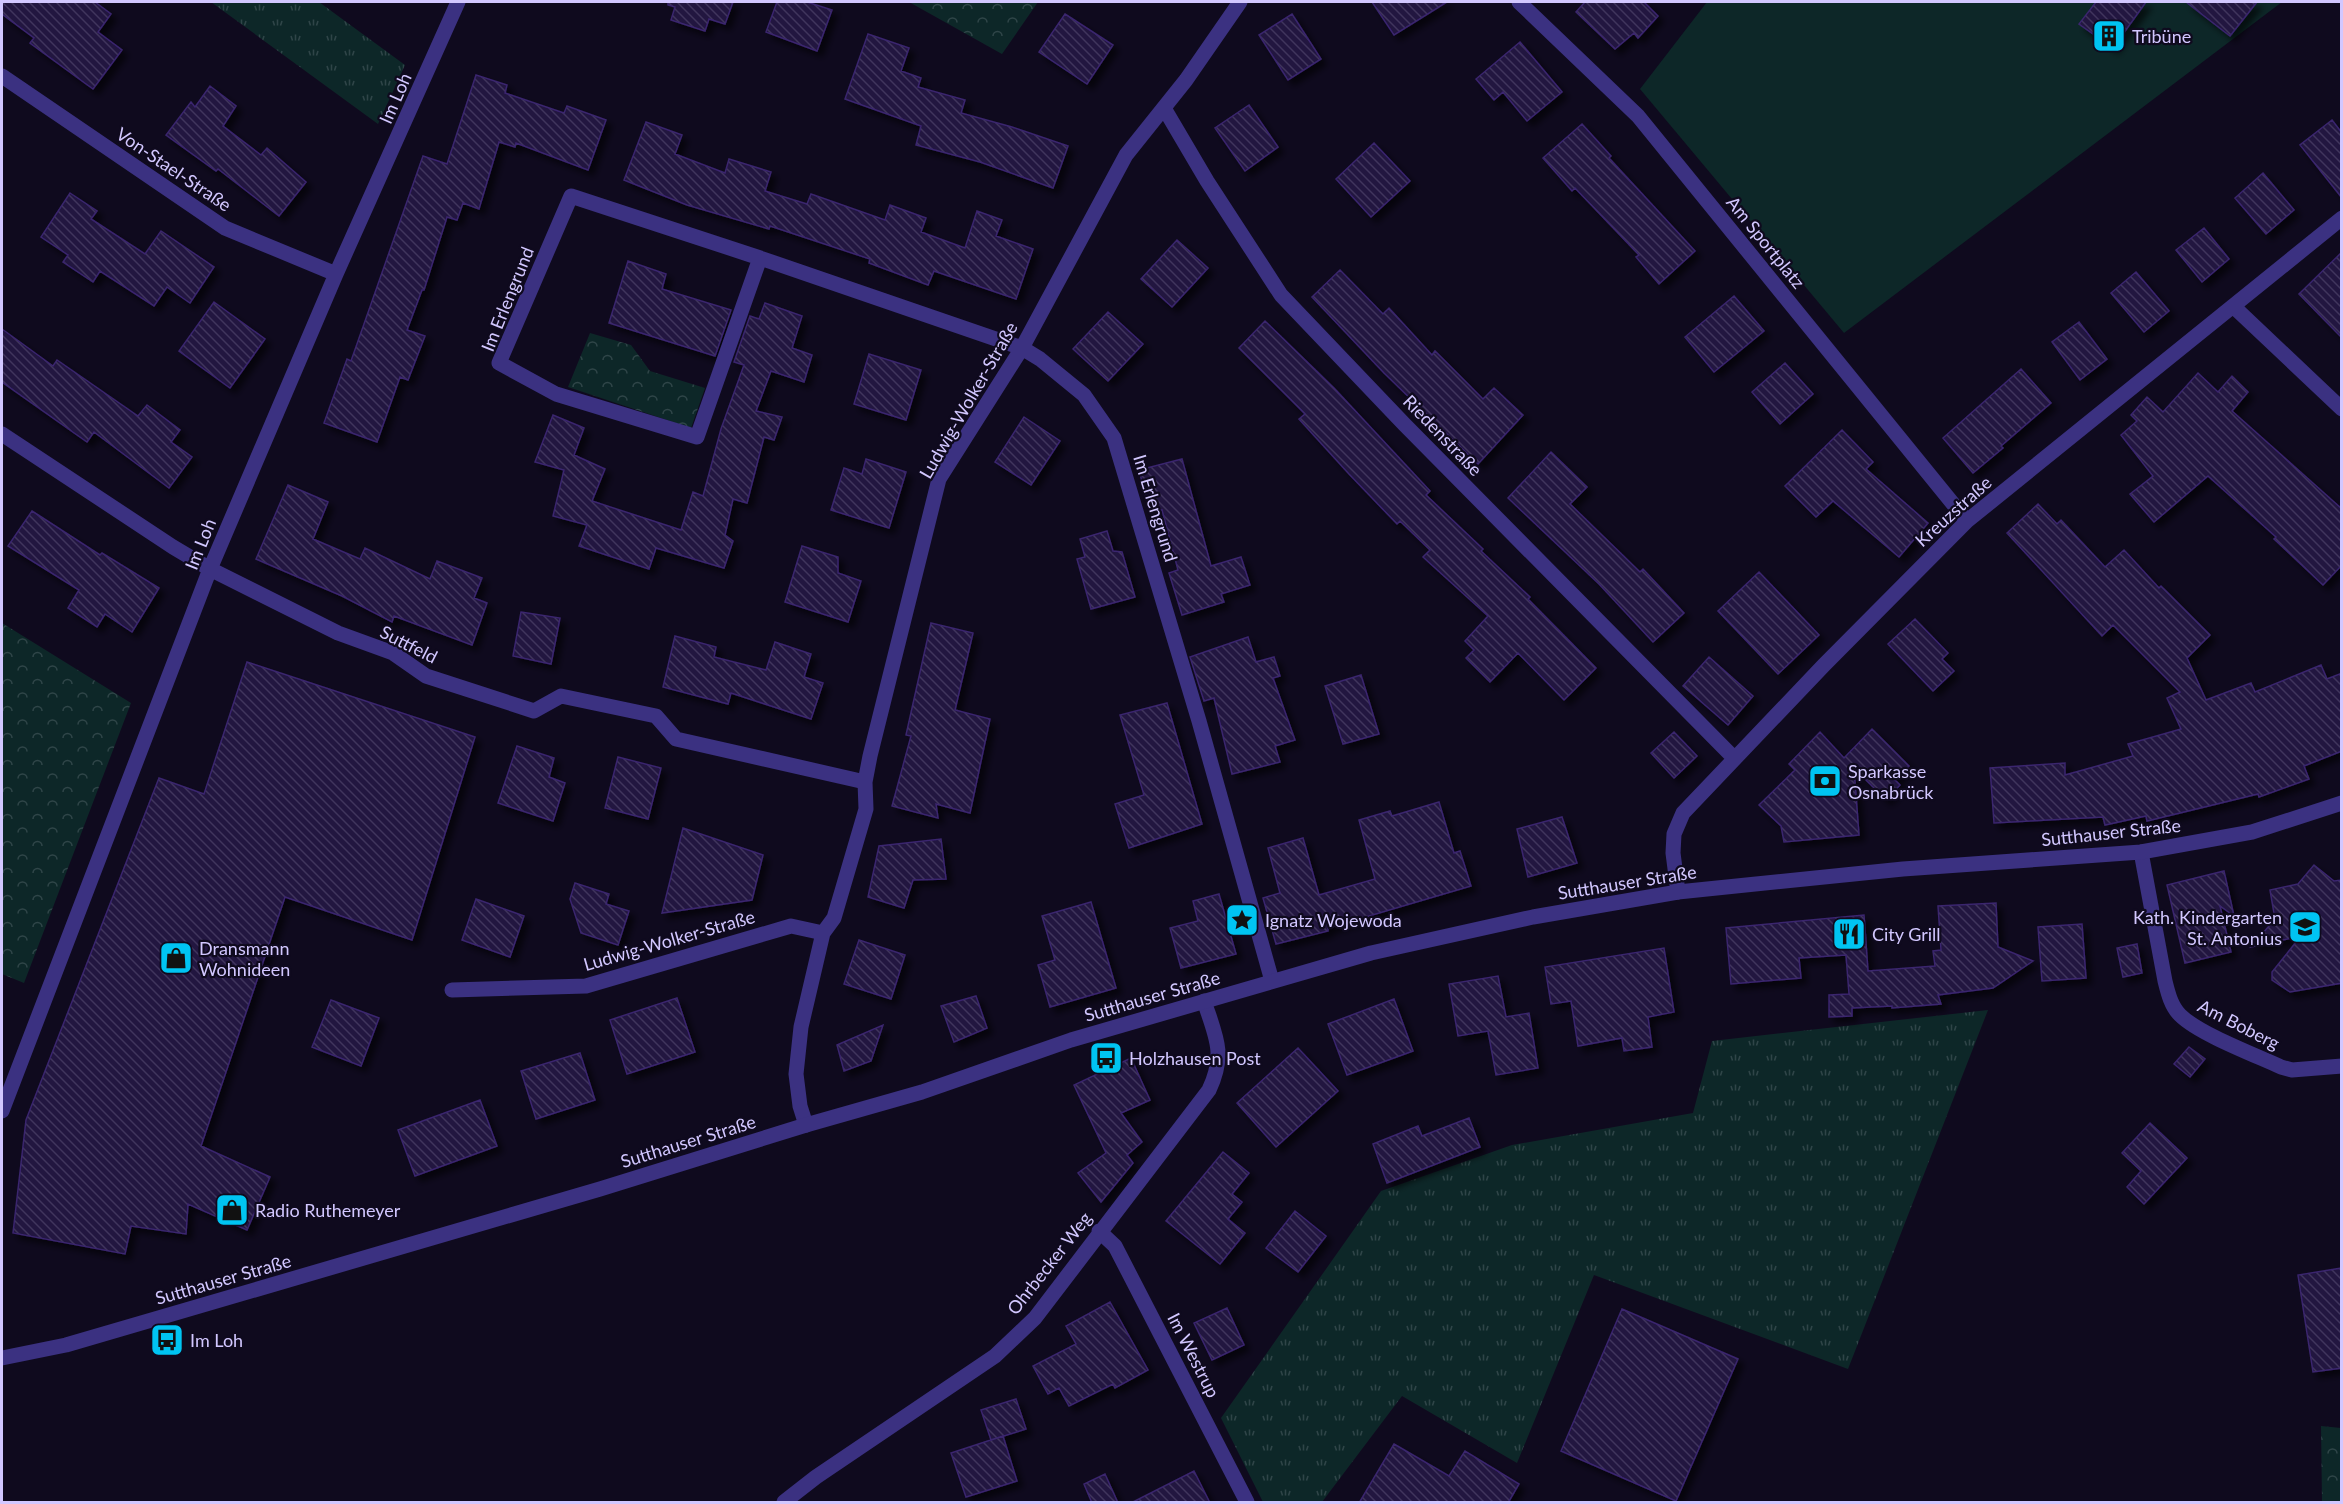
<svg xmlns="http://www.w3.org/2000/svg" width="2343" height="1504" viewBox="0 0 2343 1504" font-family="Lato,sans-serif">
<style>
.grass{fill:url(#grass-tufts)}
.forest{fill:url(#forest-crowns)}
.pitch{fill:#0d2728}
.building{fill:url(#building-back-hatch);stroke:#3a256e;stroke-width:1.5;filter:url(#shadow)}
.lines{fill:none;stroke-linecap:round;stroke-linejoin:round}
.minor{stroke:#3b3181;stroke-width:15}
.tertiary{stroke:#3b3181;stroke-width:15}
.labels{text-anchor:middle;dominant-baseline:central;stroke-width:4.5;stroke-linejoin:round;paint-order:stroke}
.poi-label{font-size:18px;fill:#d2c7ff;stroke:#0f0a1e;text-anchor:start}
.street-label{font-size:18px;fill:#d2c7ff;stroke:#0f0a1e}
</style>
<defs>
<pattern id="grass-tufts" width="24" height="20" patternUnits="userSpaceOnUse" patternTransform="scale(1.5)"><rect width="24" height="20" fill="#0d2728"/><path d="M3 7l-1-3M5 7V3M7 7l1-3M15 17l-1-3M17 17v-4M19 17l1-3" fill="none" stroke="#2f4548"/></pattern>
<pattern id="forest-crowns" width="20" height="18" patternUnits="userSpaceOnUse" patternTransform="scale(1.5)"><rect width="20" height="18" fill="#0d2728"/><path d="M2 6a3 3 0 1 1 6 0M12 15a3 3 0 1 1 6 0" fill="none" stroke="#2f4548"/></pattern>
<pattern id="building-back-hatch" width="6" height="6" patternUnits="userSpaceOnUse" patternTransform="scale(1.5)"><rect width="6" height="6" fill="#211540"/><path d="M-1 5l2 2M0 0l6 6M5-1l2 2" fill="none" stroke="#40365d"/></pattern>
<filter id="shadow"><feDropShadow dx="5.5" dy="5.5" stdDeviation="3" flood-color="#0009"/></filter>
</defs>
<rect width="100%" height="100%" fill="#0f0a1e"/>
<path class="grass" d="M211,2H319L405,65L378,124Z
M1988,1010L1848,1369L1594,1275L1517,1463L1402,1396L1322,1502H1263L1221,1418L1381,1191L1512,1145L1693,1113L1712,1041Z"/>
<path class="forest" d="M909,2H1038L1002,54Z
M590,333L631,345L650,371L705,388L691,428L568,387Z
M2,623L131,703L24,983L2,974Z
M2321,1426L2341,1428V1502H2322Z"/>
<path class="pitch" d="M1707,2H2282L1844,333L1640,89Z"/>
<path class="building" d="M2,2H95L111,14L98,32L122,50L93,89L30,43L34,38L2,14Z
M668,2H733L725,24L709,19L705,31L671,20L675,7L668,5Z
M777,2H807L832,10L817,51L766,32Z
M1372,2H1447L1394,35Z
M1585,2H1644L1658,16L1638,38L1634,33L1615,49L1576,12Z
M2096,2H2146L2113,48L2079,24Z
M2186,2H2257L2230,36Z
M1065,14L1113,45L1087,84L1039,52Z
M1292,14L1321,59L1288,80L1259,35Z
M868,34L909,48L901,71L921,78L918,87L965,100L961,113L1012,127L1068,146L1053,188L980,162L916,145L921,126L845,99Z
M1520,42L1562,92L1527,121L1503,92L1494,100L1476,79Z
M476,75L507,85L505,93L564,113L567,106L606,120L588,170L516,143L515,147L499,142L479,209L463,203L457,220L447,217L424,290H422L407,330L425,336L408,380L400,377L377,442L324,423L347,359L351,361L423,156L447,164Z
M210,86L236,106L223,126L261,155L267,148L306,182L279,216L218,169L216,171L166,135L191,102L195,107Z
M1249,105L1278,147L1245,171L1215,128Z
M2332,120L2342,133V198L2300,145Z
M646,122L682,135L675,154L725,173L729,159L771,172L765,191L807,204L811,194L885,220L890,205L926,218L921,232L965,248L977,211L1002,220L996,236L1033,249L1016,299L934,271L928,285L869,263L870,259L770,226L769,229L687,205L624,180Z
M1582,124L1611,156L1609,158L1695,251L1659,284L1636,257L1639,255L1575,188L1572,191L1543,158Z
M1374,143L1410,181L1371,217L1336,179Z
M2263,173L2294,210L2266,234L2235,198Z
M70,193L97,211L91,219L145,254L161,231L214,267L190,303L167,287L154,306L100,271L93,282L63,262L68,255L41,237Z
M2204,228L2229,259L2202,282L2176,250Z
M1177,240L1208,268L1172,307L1141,279Z
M2342,252V338L2299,294Z
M628,261L666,274L662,289L731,310L715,356L609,323Z
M1340,270L1383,314L1389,308L1432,355L1435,351L1483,399L1494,388L1523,415L1478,464L1384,373L1312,297Z
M2136,272L2169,311L2144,332L2111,293Z
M1734,296L1764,331L1714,372L1685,337Z
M214,302L265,339L230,388L179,351Z
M765,303L802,316L792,348L812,355L804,382L771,371L756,411L782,417L774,440L764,437L747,503L733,499L725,535L733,541L724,568L656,548L649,569L579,546L587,525L553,516L564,470L535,462L553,415L584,428L574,455L605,469L592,501L681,530L693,492L703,496L721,429L744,365L734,362L750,316L759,319Z
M1108,312L1143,344L1108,381L1073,349Z
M1265,321L1334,388L1430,491L1426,495L1483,549L1481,551L1530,597L1528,599L1596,668L1564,700L1518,653L1490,682L1466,658L1474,650L1465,641L1488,616L1423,557L1430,550L1400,521L1397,524L1349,474L1299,419L1305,414L1239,348Z
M2079,322L2107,359L2080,380L2052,342Z
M2,329L53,366L57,360L138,416L147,405L180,430L171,442L192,457L169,488L94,432L87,442L2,382Z
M869,354L921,370L906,420L854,404Z
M1785,363L1813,394L1780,424L1752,392Z
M2021,369L2051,403L2001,446L2003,448L1973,473L1943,438Z
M2198,373L2218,392L2232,376L2248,392L2232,411L2342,509V565L2323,585L2274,539L2276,537L2208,476L2154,522L2130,494L2153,476L2121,435L2137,421L2131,415L2147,397L2163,412Z
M1024,417L1060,441L1031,485L995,462Z
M1842,430L1873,462L1866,469L1928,523L1899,557L1833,501L1816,517L1785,486Z
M1551,452L1587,487L1570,504L1640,572L1643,569L1684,613L1653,642L1599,584L1508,498Z
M866,459L906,472L889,528L831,510L844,468L862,474Z
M1182,459L1211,566L1241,557L1250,585L1221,594L1224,602L1182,615L1169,573L1178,570L1162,510L1150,513L1139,470Z
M288,485L328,502L313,539L360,559L365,548L430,579L437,561L482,578L474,598L487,603L472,645L394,616L392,622L342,596L256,559Z
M2038,504L2057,524L2061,520L2105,567L2124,550L2159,588L2161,586L2210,635L2187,658L2206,700L2251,683L2255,692L2321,665L2327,679L2342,673V751L2304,766L2309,779L2259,797L2258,794L2147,821L2146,816L2105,825L2103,817L1994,823L1990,768L2065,763V775L2133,756L2128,744L2181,729L2167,698L2180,692L2113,625L2102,636L2007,533Z
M32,511L100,555L102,553L159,588L132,632L105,614L97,627L68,608L79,590L8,546Z
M1107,531L1113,551L1122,552L1135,597L1091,609L1077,559L1085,557L1080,539Z
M802,546L838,557V573L861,581L848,622L785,602Z
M1759,572L1819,635L1778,674L1718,611Z
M521,612L560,618L551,664L513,656Z
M1915,619L1948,653L1942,659L1954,671L1933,691L1888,644Z
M931,623L973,633L955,710L990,719L970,813L936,804L938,818L892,806L911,736L906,735Z
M675,636L716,647L714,657L766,670L775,642L811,654L804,677L823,683L811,719L731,693L728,704L663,687Z
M1248,637L1256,662L1274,657L1280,676L1273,678L1295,740L1275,746L1280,762L1232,774L1214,698L1204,701L1190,657Z
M1709,657L1753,696L1728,725L1683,686Z
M247,662L475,737L412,940L285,897L201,1146L270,1177L247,1230L188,1204L186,1234L131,1226L125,1254L13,1233L26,1120L159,778L204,794Z
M1361,675L1379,734L1343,744L1325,686Z
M1167,703L1202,824L1129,848L1115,804L1144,795L1120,715Z
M1872,729L1909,766L1895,780L1900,785L1886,800L1854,768L1859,835L1784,842L1781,826L1759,805L1795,770L1789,764L1820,732L1844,758Z
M1674,732L1697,756L1674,778L1651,753Z
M517,746L554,758L549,777L565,783L553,821L498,803Z
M618,757L661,768L648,819L605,808Z
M1439,802L1454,853L1460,851L1471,886L1328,928V931L1276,944L1263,898L1280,893L1268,848L1303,838L1319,895L1375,879L1359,820L1390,811L1392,816Z
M1562,817L1577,863L1528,877L1517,829Z
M683,828L763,855L752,900L662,913Z
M941,839L946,879L913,880L904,908L868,897L879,846Z
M2314,865L2334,881L2342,880V983L2290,992L2272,980V972L2301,936L2251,947L2275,919L2270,890L2298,884Z
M2224,871L2234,916L2220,906L2231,952L2185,963L2167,885Z
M575,883L609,894L606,904L629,911L618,945L581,933L570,899Z
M1219,894L1236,954L1181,968L1170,928L1198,921L1193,901Z
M476,899L524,916L510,957L462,940Z
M1091,902L1116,988L1050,1007L1038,965L1055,960L1042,916Z
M1996,903L1998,947L2033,961L1993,988L1938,995L1941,1004L1892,1008V1006L1852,1008V1016L1829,1017V995L1849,994L1846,955L1799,958L1801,978L1731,984L1726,928L1864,915L1868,971L1935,966L1933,951L1941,950L1938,906Z
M2082,924L2086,978L2042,981L2038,927Z
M859,940L905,955L891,999L844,984Z
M2137,944L2142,973L2123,977L2117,948Z
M1664,948L1674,1012L1648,1017L1652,1047L1624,1051L1622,1038L1578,1046L1571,1001L1551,1004L1545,967Z
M1498,976L1506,1017L1529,1013L1538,1068L1496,1075L1488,1031L1458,1036L1449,984Z
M976,996L987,1028L954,1042L941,1006Z
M677,998L695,1052L627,1074L610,1020Z
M1394,999L1413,1051L1347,1075L1328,1024Z
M331,1000L379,1018L361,1066L312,1047Z
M883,1025L871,1061L844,1071L837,1045Z
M2189,1047L2205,1059L2190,1077L2174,1064Z
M1298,1048L1338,1091L1276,1147L1237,1103Z
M580,1053L595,1100L536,1119L521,1071Z
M1131,1058L1150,1100L1121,1113L1142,1142L1127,1155L1133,1163L1101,1202L1078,1173L1106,1153L1074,1085Z
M480,1100L497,1146L415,1176L398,1130Z
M1469,1118L1480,1147L1387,1183L1373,1144L1418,1126L1422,1136Z
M2150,1123L2187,1158L2144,1204L2127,1187L2141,1171L2122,1153Z
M1223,1152L1249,1173L1232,1194L1242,1202L1228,1219L1245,1233L1220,1264L1166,1221Z
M1295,1211L1326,1236L1298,1272L1266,1248Z
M2342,1268V1368L2313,1372L2298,1275Z
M1110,1302L1148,1370L1115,1388L1113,1384L1069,1406L1059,1388L1048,1394L1033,1366L1076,1344L1066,1326Z
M1227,1308L1244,1345L1212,1360L1194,1323Z
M1622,1309L1738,1359L1676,1501L1561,1451Z
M1016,1399L1026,1429L991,1440L981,1410Z
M1003,1436L1017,1481L966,1497L951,1453Z
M1394,1444L1449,1476L1465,1451L1519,1484L1508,1503H1359Z
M1194,1471L1210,1503H1131Z
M1105,1474L1118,1503H1092L1084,1484Z"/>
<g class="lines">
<path class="minor" d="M1519,2L1638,116L1967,521
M2,76L225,228L336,274
M1164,108L1207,181L1281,295L1404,424L1734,758
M760,258L571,196L499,363L556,394L697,437L760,258L1022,348L1040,359L1084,395L1114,438L1199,721L1272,981
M2233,306L2342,409
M2,434L173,547L210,569L338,633L393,653L426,676L534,711L561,696L656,716L676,739L865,782
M2141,852L2165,981C2168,993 2171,1006 2180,1015C2199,1034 2255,1055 2281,1067L2292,1070L2342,1066
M1678,892L1673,853L1674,834L1683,813L1824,665L1967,521L2342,218
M452,990L586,986L791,926L823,933
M2,1111L210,569L336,274L458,2
M806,1125L800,1106L796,1074L801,1027L823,933L834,918L866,809L865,782L870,756L939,479L1022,348L1126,155L1186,80L1240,2
M1099,1231L1115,1246L1247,1502
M784,1502L816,1477L995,1356L1035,1318L1209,1090C1226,1054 1216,1037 1204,1001"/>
<path class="tertiary" d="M2,1358L66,1345L600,1189L806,1125L922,1092L1071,1040L1371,953L1533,917L1678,892L1903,869L2141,852L2252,832L2342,803"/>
</g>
<defs>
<symbol id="building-square" viewBox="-11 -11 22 22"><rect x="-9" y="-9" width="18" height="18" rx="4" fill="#00c4f2" stroke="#0f0a1e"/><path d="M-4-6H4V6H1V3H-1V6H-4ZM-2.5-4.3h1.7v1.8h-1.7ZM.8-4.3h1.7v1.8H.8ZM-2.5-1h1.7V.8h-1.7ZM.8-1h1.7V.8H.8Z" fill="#111"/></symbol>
<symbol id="bank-square" viewBox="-11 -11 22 22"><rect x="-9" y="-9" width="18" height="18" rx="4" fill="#00c4f2" stroke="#0f0a1e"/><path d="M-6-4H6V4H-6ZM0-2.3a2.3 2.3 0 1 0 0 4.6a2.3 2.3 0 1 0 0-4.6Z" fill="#111"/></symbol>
<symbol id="sight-square" viewBox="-11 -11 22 22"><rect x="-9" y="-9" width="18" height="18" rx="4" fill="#00c4f2" stroke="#0f0a1e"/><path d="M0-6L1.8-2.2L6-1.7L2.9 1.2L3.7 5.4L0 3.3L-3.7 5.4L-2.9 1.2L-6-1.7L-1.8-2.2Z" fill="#111"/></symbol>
<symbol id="school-square" viewBox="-11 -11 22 22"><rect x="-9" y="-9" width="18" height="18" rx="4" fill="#00c4f2" stroke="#0f0a1e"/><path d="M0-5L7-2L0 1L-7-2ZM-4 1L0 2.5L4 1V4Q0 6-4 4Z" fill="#111"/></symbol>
<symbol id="restaurant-square" viewBox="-11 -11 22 22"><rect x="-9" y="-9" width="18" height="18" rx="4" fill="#00c4f2" stroke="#0f0a1e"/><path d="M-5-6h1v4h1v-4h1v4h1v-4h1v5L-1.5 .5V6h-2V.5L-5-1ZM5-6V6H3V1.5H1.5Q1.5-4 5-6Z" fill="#111"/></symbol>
<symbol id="shop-square" viewBox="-11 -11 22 22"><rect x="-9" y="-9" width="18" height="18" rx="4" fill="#00c4f2" stroke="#0f0a1e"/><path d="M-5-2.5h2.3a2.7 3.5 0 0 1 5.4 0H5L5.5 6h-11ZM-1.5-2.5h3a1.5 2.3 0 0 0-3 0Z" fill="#111"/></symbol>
<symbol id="bus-square" viewBox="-11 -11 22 22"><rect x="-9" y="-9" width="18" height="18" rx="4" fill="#00c4f2" stroke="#0f0a1e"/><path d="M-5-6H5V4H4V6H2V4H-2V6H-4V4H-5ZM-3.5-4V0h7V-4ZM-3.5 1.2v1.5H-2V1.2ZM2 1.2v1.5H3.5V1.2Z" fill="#111"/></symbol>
</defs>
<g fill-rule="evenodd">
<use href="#building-square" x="2090" y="17" width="38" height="38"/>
<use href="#bank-square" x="1806" y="762" width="38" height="38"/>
<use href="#sight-square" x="1223" y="901" width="38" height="38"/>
<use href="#school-square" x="2286" y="908" width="38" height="38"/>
<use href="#restaurant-square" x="1830" y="915" width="38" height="38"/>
<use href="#shop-square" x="157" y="939" width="38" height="38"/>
<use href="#bus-square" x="1087" y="1039" width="38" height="38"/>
<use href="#shop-square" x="213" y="1191" width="38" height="38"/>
<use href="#bus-square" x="148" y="1321" width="38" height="38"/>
</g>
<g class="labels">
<g class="poi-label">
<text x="2132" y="36">Tribüne</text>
<text x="1848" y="771">Sparkasse<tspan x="1848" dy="21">Osnabrück</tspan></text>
<text x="2282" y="917" text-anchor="end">Kath. Kindergarten<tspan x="2282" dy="21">St. Antonius</tspan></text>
<text x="1265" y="920">Ignatz Wojewoda</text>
<text x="1872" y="934">City Grill</text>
<text x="199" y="948">Dransmann<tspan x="199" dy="21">Wohnideen</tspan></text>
<text x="1129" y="1058">Holzhausen Post</text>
<text x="255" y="1210">Radio Ruthemeyer</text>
<text x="190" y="1340">Im Loh</text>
</g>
<g class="street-label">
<text transform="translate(395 98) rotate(-66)">Im Loh</text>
<text transform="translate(174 169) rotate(34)">Von-Stael-Straße</text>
<text transform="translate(1766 242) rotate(51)">Am Sportplatz</text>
<text transform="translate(507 299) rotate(-68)">Im Erlengrund</text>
<text transform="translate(968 400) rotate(-60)">Ludwig-Wolker-Straße</text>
<text transform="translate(1443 435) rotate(46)">Riedenstraße</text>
<text transform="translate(1156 508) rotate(73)">Im Erlengrund</text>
<text transform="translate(1953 511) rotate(-42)">Kreuzstraße</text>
<text transform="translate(200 544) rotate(-68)">Im Loh</text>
<text transform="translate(409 644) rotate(27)">Suttfeld</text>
<text transform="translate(2111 832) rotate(-6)">Sutthauser Straße</text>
<text transform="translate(1627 882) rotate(-9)">Sutthauser Straße</text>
<text transform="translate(669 940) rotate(-16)">Ludwig-Wolker-Straße</text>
<text transform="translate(1152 996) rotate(-16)">Sutthauser Straße</text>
<text transform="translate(2239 1024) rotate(27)">Am Boberg</text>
<text transform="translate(688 1141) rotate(-17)">Sutthauser Straße</text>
<text transform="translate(1049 1263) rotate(-52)">Ohrbecker Weg</text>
<text transform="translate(223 1279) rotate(-16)">Sutthauser Straße</text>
<text transform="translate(1194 1355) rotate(63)">Im Westrup</text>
</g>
</g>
<rect width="2343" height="1504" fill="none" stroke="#d2c7ff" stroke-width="6"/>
</svg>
